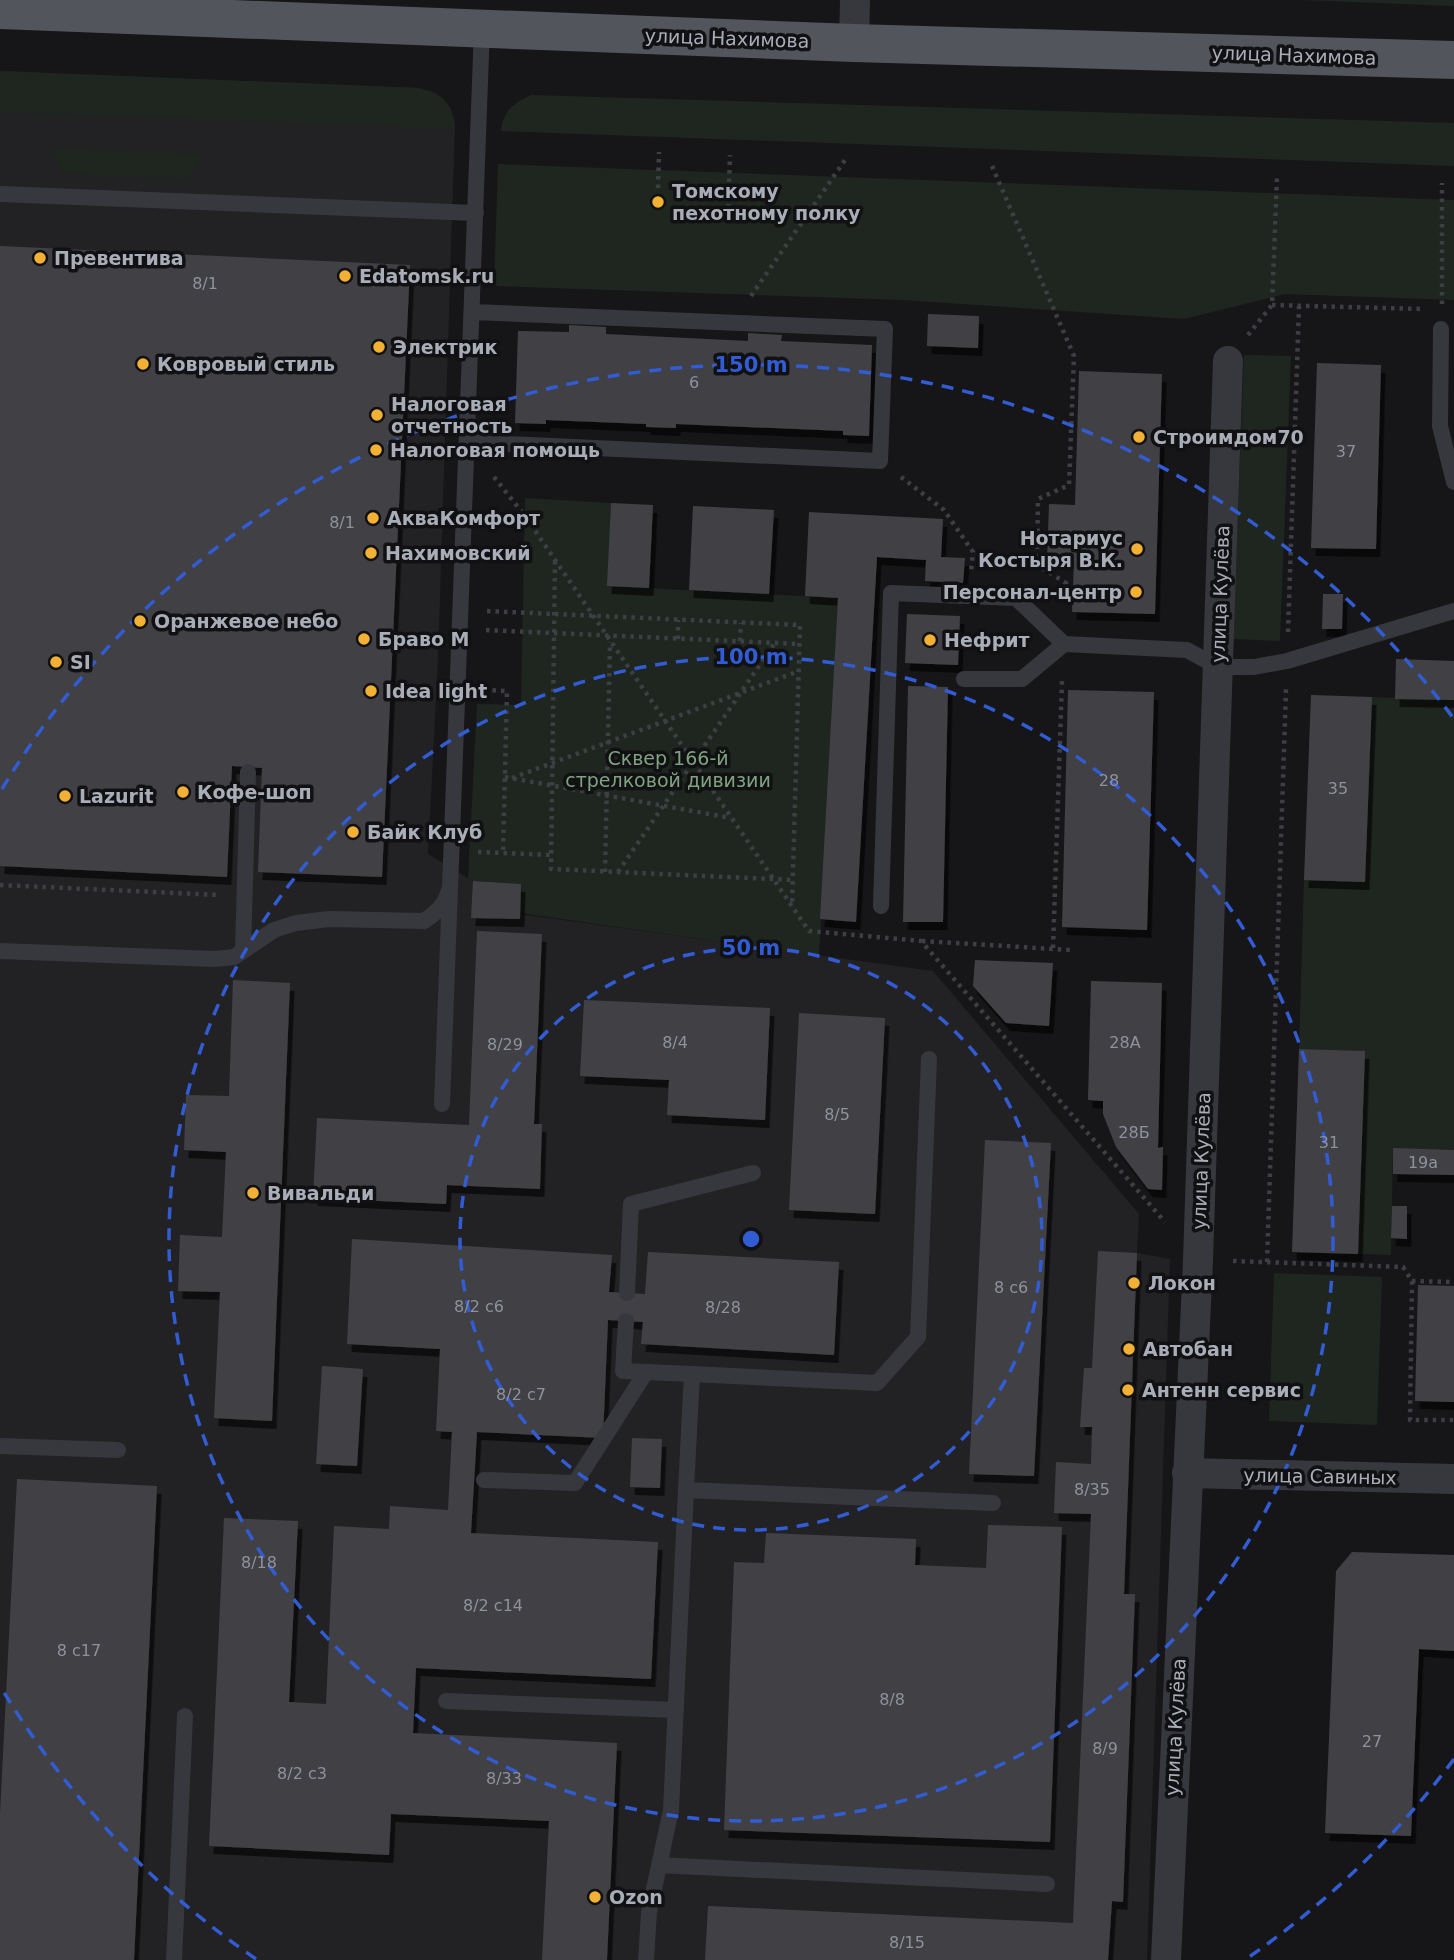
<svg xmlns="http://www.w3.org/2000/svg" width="1454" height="1960" viewBox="0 0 1454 1960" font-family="'DejaVu Sans',sans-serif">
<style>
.built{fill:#222225}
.green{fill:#1e261f}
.building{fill:#404145;filter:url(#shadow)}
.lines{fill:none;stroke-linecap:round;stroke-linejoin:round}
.path{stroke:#3d3f44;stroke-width:4.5;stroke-dasharray:3.5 5;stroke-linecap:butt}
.lane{stroke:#37383d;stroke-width:16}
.street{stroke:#37383d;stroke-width:30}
.primary{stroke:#53555c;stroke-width:38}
.ring{fill:none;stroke:#325cd3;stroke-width:3.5;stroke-dasharray:12 9}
.poi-dot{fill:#f2b134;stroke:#111113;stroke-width:2.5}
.labels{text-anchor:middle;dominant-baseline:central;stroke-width:7;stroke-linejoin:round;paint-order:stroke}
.number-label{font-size:16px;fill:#8e929b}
.street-label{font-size:19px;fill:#a8adb8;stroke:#111113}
.poi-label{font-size:19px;font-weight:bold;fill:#a8adb8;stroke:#111113;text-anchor:start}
.park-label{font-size:19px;fill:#7fa381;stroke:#111113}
.centre{fill:#325cd3;stroke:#111113;stroke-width:3.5}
.ring-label{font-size:21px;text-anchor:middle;font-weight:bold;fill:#325cd3;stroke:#111113;stroke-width:7;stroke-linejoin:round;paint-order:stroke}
</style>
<defs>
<filter id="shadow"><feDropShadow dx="4.5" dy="8" stdDeviation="0" flood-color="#0009"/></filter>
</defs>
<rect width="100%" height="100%" fill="#161618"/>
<path class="built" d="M0,71L419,88L437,94L450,107L455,123L438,659L428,854L473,881L521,884L520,914L933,971L1139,1214L1137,1253L1170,1259L1147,1960H0Z"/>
<path class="green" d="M1301,0H1454V6Z
M0,71L419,88C424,90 432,91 437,94C449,101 455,116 455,129L0,112Z
M531,95L1454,123V166L501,131C503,111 513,103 531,95Z
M49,148L205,154L187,179L63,174Z
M498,164L1454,200V300L1285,294L1184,319L903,300L494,286Z
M1244,355L1291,356L1280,641L1233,639Z
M525,498L611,503L608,586L838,598L819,956L520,913L521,884L473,881L468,879L477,704L521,705Z
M1372,697L1454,700V1150L1393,1149L1391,1255L1358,1254L1364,1051L1299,1049L1304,880Z
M1274,1273L1382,1277L1377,1425L1269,1421Z"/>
<path class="building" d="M0,246L410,265L382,877L258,872L262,768L232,766L227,877L0,866Z
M928,314L979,316L978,348L927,346Z
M569,325L606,327V334L748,341V333L782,335L781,341L872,345L869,436L843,435V431L676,424V428L646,427V424L546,420V424L515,423L518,331L569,332Z
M1317,363L1381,365L1376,549L1311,548Z
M1079,371L1162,374L1155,614L1072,612L1074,562L1047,561L1049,504L1075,505Z
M611,503L653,505L649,588L607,586Z
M693,506L774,510L769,594L689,590Z
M809,512L943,519L941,557L965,558L963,583L925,581L926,560L877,557L856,922L820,919L838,598L805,596Z
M1323,594H1343L1342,629H1322Z
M907,614L960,616L958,665L905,663Z
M1396,659L1454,661V700L1395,699Z
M908,686L948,687L943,922H903Z
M1068,690L1154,692L1147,930L1062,927Z
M1311,695L1372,697L1365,882L1304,880Z
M473,881L521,884L520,919L471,918Z
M477,931L542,934L534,1124H542L540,1189L447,1185L446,1204L313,1198L317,1118L469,1125Z
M975,960L1053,963L1049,1026L1006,1023L973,986Z
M233,980L290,983L272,1421L214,1418L220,1292L178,1291L180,1235L222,1237L226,1152L184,1150L186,1095L229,1096Z
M1091,981L1162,983L1158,1148L1163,1147L1162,1190L1148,1189L1116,1147L1103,1114V1101L1088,1100Z
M584,1000L770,1008L765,1120L667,1115L669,1080L580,1076Z
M799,1013L885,1018L875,1214L789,1210Z
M1299,1049L1365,1051L1358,1254L1292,1252Z
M985,1140L1051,1143L1034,1476L969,1474Z
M1393,1148L1454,1150V1175L1393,1174Z
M1392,1206H1407V1239L1391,1238Z
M352,1239L612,1255L609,1292L645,1294L648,1252L839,1262L834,1355L641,1344L643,1322L608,1320L603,1438L477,1432L471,1533L658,1542L651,1679L416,1668L413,1733L617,1743L607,1960H542L549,1821L391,1814L389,1855L209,1846L224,1518L298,1521L289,1702L326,1704L334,1526L389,1529L390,1506L448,1510L452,1432L436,1431L440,1349L347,1344Z
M1098,1251L1137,1253L1124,1594H1135L1123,1902L1112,1901L1108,1960H705L708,1906L1073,1923L1091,1514L1054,1513L1056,1462L1091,1464L1092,1427H1080L1084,1368H1092Z
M1418,1285L1454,1286V1402L1415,1401Z
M322,1366L363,1369L357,1466L316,1464Z
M632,1438L662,1439L660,1488L630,1487Z
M17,1479L157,1486L134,1960H0V1814Z
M988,1525L1062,1527L1050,1842L724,1830L734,1562L764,1563L766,1533L916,1539L915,1565L986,1568Z
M1352,1552L1454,1555V1651L1419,1649L1411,1836L1325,1833L1336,1571Z"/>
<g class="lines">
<path class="path" d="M992,166L1074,356L1069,485L1038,499L1037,565L1066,583L1065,605
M658,188L659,152
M728,216L730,155
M751,296L845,160
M1442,304V183
M1272,305L1422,309
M1248,335L1272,305L1277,177
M494,477L525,516L809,931L921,941L1165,1222
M901,477L944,510L973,552L971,571
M555,561L551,869L793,880
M487,611L800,625L792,907
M486,630L800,644
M1288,632L1299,306
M678,639V620
M740,641L741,623
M484,690L507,691L503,853
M505,777L731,818
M512,778L799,671
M478,852L551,855
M605,872L610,642
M618,872L774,644
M0,885L219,895
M922,941L1071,950
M1053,948L1062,681
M1233,1261L1403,1267L1412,1281L1410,1420H1454
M1267,1262L1286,689
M1412,1281L1454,1282"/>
<path class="lane" d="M0,194L476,213
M1441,329L1440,426L1454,482
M467,442L880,461L885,329L473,312
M964,679H1022L1064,644
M881,906L891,593L1016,598L1064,644L1187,650L1218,667H1254L1287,661L1454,611
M0,951L215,959L234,957L274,930L296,923L329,919L424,921C436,913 445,905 449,890
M243,951L248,772
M442,1104L482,28
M627,1293L631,1204L753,1173
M626,1321L623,1371L692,1374L686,1490
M692,1374L877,1383L918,1337L929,1059
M0,1446L118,1450
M484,1480L575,1483L646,1372
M446,1701L676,1710
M659,1865L1047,1884
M174,1960L185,1716
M646,1960L649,1912L671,1810L686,1490L993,1503"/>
<path class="street" d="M854,43L855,0
M1187,1473L1454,1479
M1166,1960L1198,1260L1228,361"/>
<path class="primary" d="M0,10L854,43L1454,60"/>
</g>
<g class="ring">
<circle cx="751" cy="1239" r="291"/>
<circle cx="751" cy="1239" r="582"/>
<path d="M1454 1759A874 874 0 0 1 1246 1959M256 1959A874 874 0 0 1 2 1689M2 789A874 874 0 0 1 1454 719"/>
</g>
<g class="poi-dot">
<circle cx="658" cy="202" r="7"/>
<circle cx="40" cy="258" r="7"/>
<circle cx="345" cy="276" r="7"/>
<circle cx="379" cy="347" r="7"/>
<circle cx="143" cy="364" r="7"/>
<circle cx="377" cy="415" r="7"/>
<circle cx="1139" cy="437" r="7"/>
<circle cx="376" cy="450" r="7"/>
<circle cx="373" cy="518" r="7"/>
<circle cx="1137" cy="549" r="7"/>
<circle cx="371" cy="553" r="7"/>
<circle cx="1136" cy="592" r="7"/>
<circle cx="140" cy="621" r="7"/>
<circle cx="364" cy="639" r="7"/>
<circle cx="930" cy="640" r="7"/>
<circle cx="56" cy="662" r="7"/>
<circle cx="371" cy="691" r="7"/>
<circle cx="183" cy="792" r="7"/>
<circle cx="65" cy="796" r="7"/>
<circle cx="353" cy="832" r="7"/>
<circle cx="253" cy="1193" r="7"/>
<circle cx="1134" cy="1283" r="7"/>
<circle cx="1129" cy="1349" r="7"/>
<circle cx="1128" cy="1390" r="7"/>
<circle cx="595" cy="1897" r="7"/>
</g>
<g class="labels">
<g class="number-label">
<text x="205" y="283">8/1</text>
<text x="694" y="382">6</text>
<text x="1346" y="451">37</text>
<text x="342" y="522">8/1</text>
<text x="1109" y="780">28</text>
<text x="1338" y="788">35</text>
<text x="675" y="1042">8/4</text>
<text x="1125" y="1042">28А</text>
<text x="505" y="1044">8/29</text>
<text x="837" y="1114">8/5</text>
<text x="1134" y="1132">28Б</text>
<text x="1329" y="1142">31</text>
<text x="1423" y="1162">19а</text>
<text x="1011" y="1287">8 с6</text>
<text x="479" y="1306">8/2 с6</text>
<text x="723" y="1307">8/28</text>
<text x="521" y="1394">8/2 с7</text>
<text x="1092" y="1489">8/35</text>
<text x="259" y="1562">8/18</text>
<text x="493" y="1605">8/2 с14</text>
<text x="79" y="1650">8 с17</text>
<text x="892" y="1699">8/8</text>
<text x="1372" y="1741">27</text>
<text x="1105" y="1748">8/9</text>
<text x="302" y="1773">8/2 с3</text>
<text x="504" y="1778">8/33</text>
<text x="907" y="1942">8/15</text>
</g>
<g class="street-label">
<text transform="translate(727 38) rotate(2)">улица Нахимова</text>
<text transform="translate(1294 55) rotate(2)">улица Нахимова</text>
<text transform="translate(1220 594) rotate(-88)">улица Кулёва</text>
<text transform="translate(1201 1161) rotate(-88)">улица Кулёва</text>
<text transform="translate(1320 1476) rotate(1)">улица Савиных</text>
<text transform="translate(1175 1727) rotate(-87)">улица Кулёва</text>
</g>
<g class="poi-label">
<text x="672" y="191">Томскому<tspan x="672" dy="22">пехотному полку</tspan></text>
<text x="54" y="258">Превентива</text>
<text x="359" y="276">Edatomsk.ru</text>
<text x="393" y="347">Электрик</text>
<text x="157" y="364">Ковровый стиль</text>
<text x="391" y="404">Налоговая<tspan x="391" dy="22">отчетность</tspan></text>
<text x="1153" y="437">Строимдом70</text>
<text x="390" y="450">Налоговая помощь</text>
<text x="387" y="518">АкваКомфорт</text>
<text x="1123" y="538" text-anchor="end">Нотариус<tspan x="1123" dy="22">Костыря В.К.</tspan></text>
<text x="385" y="553">Нахимовский</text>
<text x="1122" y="592" text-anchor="end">Персонал-центр</text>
<text x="154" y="621">Оранжевое небо</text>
<text x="378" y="639">Браво М</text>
<text x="944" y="640">Нефрит</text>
<text x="70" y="662">SI</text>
<text x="385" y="691">Idea light</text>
<text x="197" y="792">Кофе-шоп</text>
<text x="79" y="796">Lazurit</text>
<text x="367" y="832">Байк Клуб</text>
<text x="267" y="1193">Вивальди</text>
<text x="1148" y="1283">Локон</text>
<text x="1143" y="1349">Автобан</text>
<text x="1142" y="1390">Антенн сервис</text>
<text x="609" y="1897">Ozon</text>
</g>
<g class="park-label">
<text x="668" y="758">Сквер 166-й<tspan x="668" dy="22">стрелковой дивизии</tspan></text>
</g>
</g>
<circle cx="751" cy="1239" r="10" class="centre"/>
<g class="ring-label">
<text x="751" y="372">150 m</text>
<text x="751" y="664">100 m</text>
<text x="751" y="955">50 m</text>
</g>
</svg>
